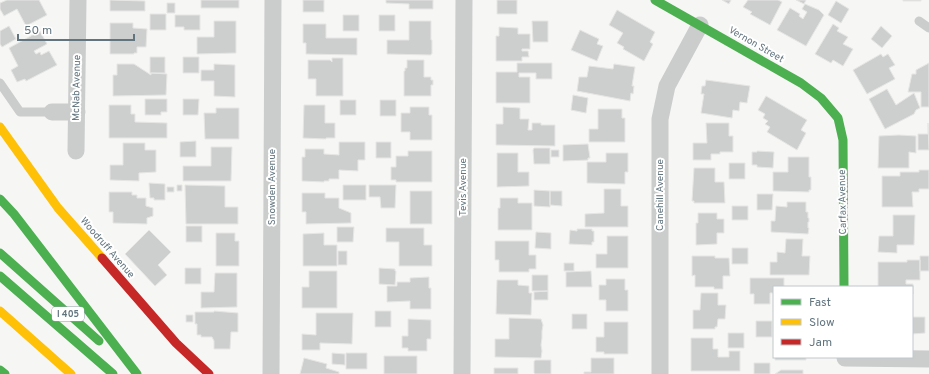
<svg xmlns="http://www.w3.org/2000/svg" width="929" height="374" viewBox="0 0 929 374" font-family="Overpass,sans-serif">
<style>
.building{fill:#cdcfcf;stroke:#e6e6e4}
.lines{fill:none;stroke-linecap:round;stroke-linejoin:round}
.lane{stroke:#cbcccc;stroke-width:9}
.street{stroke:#cbcccc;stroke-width:17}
.fast{stroke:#4caf50;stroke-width:9}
.slow{stroke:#ffc107;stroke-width:9}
.jam{stroke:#c62828;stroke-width:9}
.labels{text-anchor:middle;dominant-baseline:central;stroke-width:4;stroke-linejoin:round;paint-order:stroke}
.shield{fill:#fff;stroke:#919ea5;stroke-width:1}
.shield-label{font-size:9px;font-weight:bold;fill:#62757f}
.street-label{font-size:10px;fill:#62757f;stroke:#fff}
</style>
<rect width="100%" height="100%" fill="#f6f6f5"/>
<path class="building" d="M7,0H39L47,15L26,26L17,9L4,16L0,9V3Z
M110,0L145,1V11H110Z
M201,0H239V8H201Z
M303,0H324V12H303Z
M386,0H433V9H409V4L386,3Z
M497,0H517V14H497Z
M722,0H731L729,4Z
M748,0H778L782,2L770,25L750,14L752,12L743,7Z
M796,0H806L804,4Z
M903,0H921V1H903Z
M836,1L849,9L841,23L828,15Z
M167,3H175V13H167Z
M805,4L819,10L824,15L806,46L777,30L790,8L800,14L799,16L803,19L807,12L802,9Z
M617,10L655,32L650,42L653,44L644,61L623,49L624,47L617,43L623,33L609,25Z
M150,14H166V30H150Z
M175,15H200V30H184V27H175Z
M343,15H359V31H343Z
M379,15H395V31H379Z
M214,21H236V53L197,54V37H214Z
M409,21H431V40H432V54H431V55L387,54V40H409Z
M532,21H548V42H533Z
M110,23H133V28L147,29L146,47H137V53H134V54H110Z
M303,24H326V38H357V55L306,54V43H303Z
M833,24L839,28L837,31L848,37L843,44L853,49L843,66L833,60L831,63L815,54Z
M9,26L16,39L2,47L0,44V31Z
M881,26L892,36L882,48L871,39Z
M499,27L518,28V34H530V49H522V51H528L529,57H522V61H496V36H499Z
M580,30L599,39L597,44L603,46L597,61L571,50Z
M40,31L47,44L34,51L36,54L40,52L41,55L49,51L57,65L26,81L25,79L17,82L11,70L18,66L9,48Z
M881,54L883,57L888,54L895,65L889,68L895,79L867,94L853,70Z
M150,57H165V73H150Z
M183,57H199V73H183Z
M332,58H343V96H316V79H308V60H330L332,62Z
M407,60H424V77H431V80H433V85H431V96H404V71H405V68H407Z
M517,63H552V79H536V73H519V77H530V103H496V72H517Z
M929,63V107H921V92H908L912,74H916V70Z
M117,64H134L151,75V73L167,74L166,95L113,96V75H117Z
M214,64L235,65V97L214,96V81H201V70H214Z
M614,64L635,67L632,86H634L633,94L631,93L630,101L577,91L579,77H587L589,66L613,69Z
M706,80L750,86L747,103L740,102L739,111L733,110L732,118L701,113L704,94H701L702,86H705Z
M887,89L896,105L914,93L920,108L916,110L914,114L885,129L869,99Z
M573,95L588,98L586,113L571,110Z
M766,96L807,120L801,130L806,133L797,150L767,132L770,127L765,124L768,121L763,118L765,114L758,110Z
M145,99H167V112H161V115H145Z
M183,99H199L198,115H183Z
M340,100H356V115H340Z
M380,100H396V116H380Z
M109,105H131V114H135V122L167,123V138H109Z
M304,105H325V123H335V138H326V139L303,138Z
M410,107H429V115H432V140H410V132H401V113H410Z
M503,107L520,108V119H529L528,130H532V123H541V125H555V146L496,145V124H503Z
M216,108H239V139H205L204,113H216Z
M598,109H622V118H625V142H589V129H598Z
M706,123H729V136H733V152H720V154H711V160H693V143H707Z
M928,123L929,150H918V134H928Z
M899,135L916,136V153L909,152V168H878L879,136Z
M196,141V157H180V142Z
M339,142H365V160H358V171L339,170V179H329V181H324V182L302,181V157H305V149H324V154L339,155Z
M376,142H391V158H376Z
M123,143H145V150H156V172L139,173V181L110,180V165H123Z
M588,144L590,158H588V160L563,161V145Z
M211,147H232L231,181H183V166H211Z
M534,148H550V164H534L533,150Z
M551,150H559V157H551Z
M408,151H432V182H396V180H391V167H396V156H408Z
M757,151L774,152L773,168L757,167V165H752V152H757Z
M497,153H518V172H529V186L497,187Z
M606,153H628V172H625V184L587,183V162H606Z
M788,157H809V177H811V190H809V192L773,191V172H788Z
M729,163H745V179H729Z
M694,168H715V182H724L725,203H694V201H692Z
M919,170H929V189H919V192H912L913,207H882V176H900V172H919Z
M149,183L165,184V200H154V198H150Z
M177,185H182V191H177Z
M185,185L225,186V207H238V224H186Z
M343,185H366V200H343Z
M369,185H396L395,208H381L380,197H369Z
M167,187H174V192H167Z
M604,189H621V206H628V227H585V214L604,213Z
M534,190L550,191V207L534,206Z
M410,191H432V224H410Z
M550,191H562V206L550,205Z
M109,192H132V195H137V198H146V206L153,208V216L147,218V224L113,223V212H109Z
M302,193H325V198H339V208L351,213V223L306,224V212H302Z
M757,194H773L772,210H757Z
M500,198H518V203H532V230H498V208H500Z
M787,202H806V212H808V218H809V222H808V228H809L808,234L771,232V221H775L776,206L787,207Z
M732,206H748V220H732Z
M698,213H717V219H724V233H717V244L696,245V223H698Z
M893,215H915L914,245H897V253L878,252L879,236H893Z
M186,226H202V242H186Z
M337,227H354L353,242H337Z
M386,228H424V245H432V266H399V242H386Z
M577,229H592V231H594V242H592V245L569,244L570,230L577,231Z
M149,230L171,252L158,265L167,275L155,286L125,254Z
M536,232L551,233V249L535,248Z
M216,233H235V241H239V266H216Z
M324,233V245H337V266H303V234Z
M607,236H628V268H596V254H607Z
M786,239H803L802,256H810L809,275H770V262H777V252L785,253Z
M495,241H529V255H536V269H529V272H499V260H495Z
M732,248H748V264H732Z
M338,251H347V265H338Z
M692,256H715V258H729L730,276H723V289H714V287H695V275L692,276Z
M920,256H929V271H920Z
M907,260H920V280H906V284H913V294L912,287H878V262H907Z
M564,263H574V271H564Z
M185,268H201V284H185Z
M379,268L395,269V271H396L395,285L379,284Z
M309,271H337V308H302V287H309Z
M591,271L592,287H566V272Z
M215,273H237V307L201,308V292H214Z
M532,275H548V291H532Z
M429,277V288H431V309H410V301L387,302V286H397V282H410V278Z
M750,278H784V287H774V293H770V304H754V294H750Z
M606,279H625V290H628V311H606V300H599V285H606Z
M497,280H518V285L529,286V293H532L531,315L496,314Z
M548,291V300H534V292Z
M701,293H718V305H726L725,319H718L717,327H715V329H693V310H700Z
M214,311L238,313V332H231L230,349H214V341L212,337H201V335H197V324H195V312H214Z
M375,311H391V327H375Z
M316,313H353L352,344L320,343V350H302V334L316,335Z
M572,314H587V329H572Z
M186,315H193V322H186Z
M912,317H925V333L912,334Z
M509,318L541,319L543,325L542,331V338L541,345L542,351L541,358L495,357V339H509Z
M408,319L431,320V339H427V351H408V348H402V336H408Z
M756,321H772V337H756Z
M604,322H628V354H604V352H596V337H604Z
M728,333H744V348H728Z
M691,338H713V349H718V357H729V351H740V371H691Z
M332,353L345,354V365L332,364Z
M346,353H367V369H346Z
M384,356H417V374H384Z
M775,357H806V360H775Z
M304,358L327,364L326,368L339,372V374H300Z
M591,358H614V374H584V372H591Z
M535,360H551V374H535L534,373V361H535Z
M754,363H770V374H754Z
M494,368H518V374H494Z
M781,370H803V374H775Z"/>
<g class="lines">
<path class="lane" d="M919,21L929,28
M0,83L20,112H52"/>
<path class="street" d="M52,112H77
M76,151L78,0
M845,358L929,359
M271,374L273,0
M462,374L464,0
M660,374V119L667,86L700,25"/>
<path class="fast" d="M655,0L801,83L821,98L838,118L843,140L844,287
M0,199L14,214L137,374
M0,253L99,341
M0,276L113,374
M0,370L5,374"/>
<path class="slow" d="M0,127L58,208L102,258
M0,311L71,374"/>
<path class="jam" d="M102,258L176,343L209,374"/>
</g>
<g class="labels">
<rect class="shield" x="52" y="307" width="32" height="14" rx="3"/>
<g class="shield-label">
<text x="68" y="314">I 405</text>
</g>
<g class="street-label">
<text transform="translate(756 45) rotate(30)">Vernon Street</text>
<text transform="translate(77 88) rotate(-89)">McNab Avenue</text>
<text transform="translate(272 187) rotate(-90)">Snowden Avenue</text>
<text transform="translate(463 187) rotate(-90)">Tevis Avenue</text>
<text transform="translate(660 195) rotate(-90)">Canehill Avenue</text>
<text transform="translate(843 202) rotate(-91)">Carfax Avenue</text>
<text transform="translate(107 248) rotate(49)">Woodruff Avenue</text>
</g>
</g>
<rect x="773" y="286" width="140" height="72" fill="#ffffff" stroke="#c0c8cc"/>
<rect x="781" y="299" width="20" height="6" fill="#4caf50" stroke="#c0c8cc"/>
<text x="809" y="306" font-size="12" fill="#62757f">Fast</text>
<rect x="781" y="319" width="20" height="6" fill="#ffc107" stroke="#c0c8cc"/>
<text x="809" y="326" font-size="12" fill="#62757f">Slow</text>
<rect x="781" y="339" width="20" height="6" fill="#c62828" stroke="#c0c8cc"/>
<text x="809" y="346" font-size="12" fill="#62757f">Jam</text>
<path d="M18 34v6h116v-6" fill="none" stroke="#62757f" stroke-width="2"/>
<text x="24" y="34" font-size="12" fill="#62757f" stroke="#ffffff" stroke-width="3" paint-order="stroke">50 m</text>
</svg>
